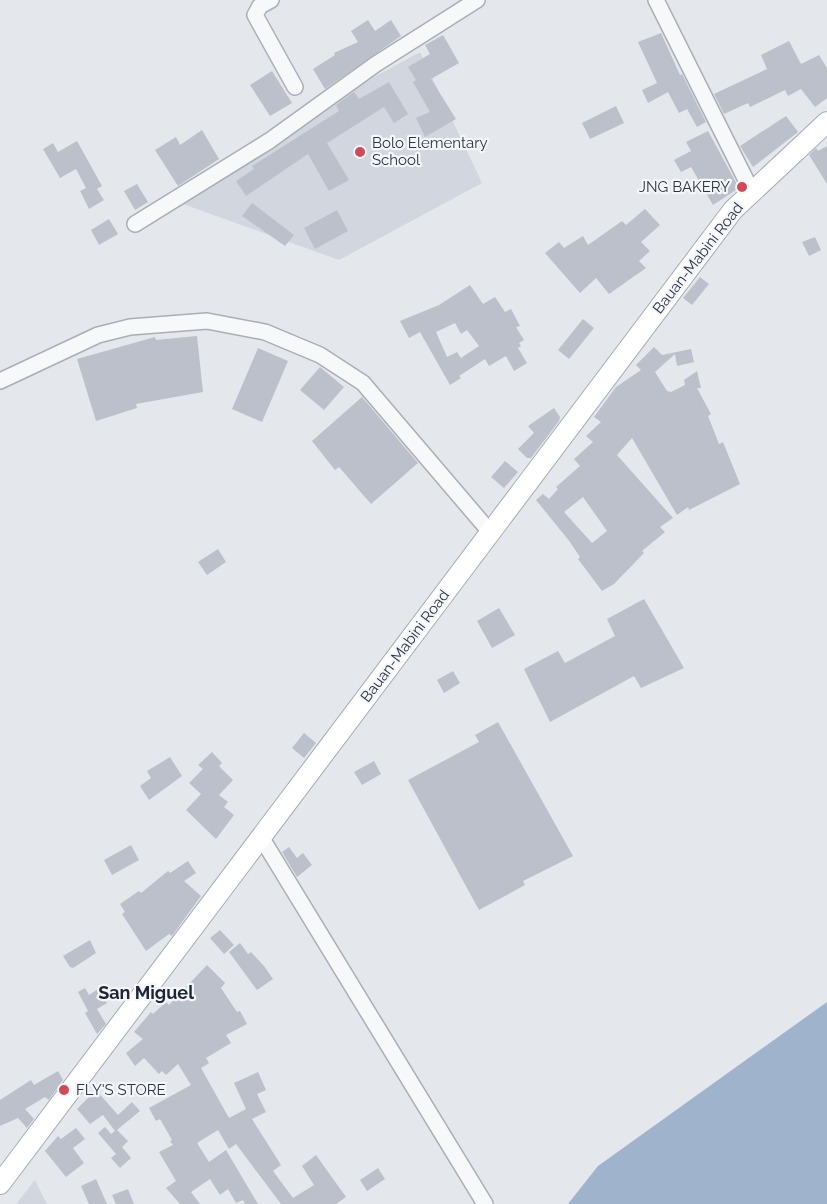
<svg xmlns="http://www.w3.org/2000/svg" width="827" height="1204" viewBox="0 0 827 1204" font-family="Raleway,sans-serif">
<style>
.built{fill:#d2d6de}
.water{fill:#9fb4cc}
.building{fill:#bbc0ca;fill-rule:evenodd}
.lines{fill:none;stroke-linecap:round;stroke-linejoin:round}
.minor-casing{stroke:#a9aeb7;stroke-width:18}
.major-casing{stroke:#a3abb8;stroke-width:22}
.minor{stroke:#f7f8fa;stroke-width:15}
.major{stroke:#fff;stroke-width:20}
.poi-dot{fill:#d1495b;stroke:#f4f6f9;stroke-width:2}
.labels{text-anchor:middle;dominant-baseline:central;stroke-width:4.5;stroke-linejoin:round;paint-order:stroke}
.poi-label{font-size:15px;fill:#2b3445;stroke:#f4f6f9;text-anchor:start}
.street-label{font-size:15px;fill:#2b3445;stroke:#f4f6f9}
.quarter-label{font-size:18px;font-weight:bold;fill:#1d2536;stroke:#f4f6f9}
</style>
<rect width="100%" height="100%" fill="#e4e7ec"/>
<path class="built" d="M420,52L482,183L339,260L183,204L292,122Z
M35,1180L47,1204H16Z"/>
<path class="water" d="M827,1002V1204H568L598,1166Z"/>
<path class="building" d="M368,20L375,31L391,20L401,36L325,89L313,69L335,55L334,53L358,42L351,31Z
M661,33L680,75L682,74L706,122L697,127L687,109L679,113L668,92L648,103L642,90L657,83L638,42Z
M443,35L459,63L431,79L456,119L425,137L416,118L430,112L413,82L416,80L408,67L430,54L425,45Z
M789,41L801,64L819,55L827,68V98L815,107L801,89L788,96L785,90L750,107L748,103L724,114L714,94L767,69L761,55Z
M272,71L292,103L270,116L250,85Z
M389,82L408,114L394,123L384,107L327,143L349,180L329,191L308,154L246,196L236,181L254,169L252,166L339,111L336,105L354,92L359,99Z
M616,106L624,123L590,139L582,123Z
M786,116L798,132L753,167L740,146Z
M202,130L219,159L178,186L155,150L176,137L180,145Z
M708,131L739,188L713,205L691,167L681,172L674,160L691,151L686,142Z
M77,141L102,186L97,189L104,200L89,209L80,191L86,188L76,169L60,178L43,149L53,143L58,152Z
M827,146V184L809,155L816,148L818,151Z
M137,184L148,202L135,210L124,191Z
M252,203L294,235L285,246L242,216Z
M645,209L660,225L641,242L650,251L639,261L646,268L609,294L596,278L580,293L545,253L559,242L564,248L583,236L588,245L622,221L626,225Z
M337,210L348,231L315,249L304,228Z
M109,219L118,234L99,245L91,230Z
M815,237L821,250L809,256L802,242Z
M700,277L709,284L692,305L683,298Z
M470,285L483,304L495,297L505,312L511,309L520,326L516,327L524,340L519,343L521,346L518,348L527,363L514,371L506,356L489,366L485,359L459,376L461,378L450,385L420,332L409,338L400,321L439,305ZM455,323L461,334L467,330L479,346L461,358L457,352L447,357L436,332Z
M583,319L594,328L569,359L558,350Z
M197,336L203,392L136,404L137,408L96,421L77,359L155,337L156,340Z
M654,347L662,355L691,349L694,362L677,366L675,354L655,372L667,391L671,392L685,385L684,380L697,371L701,388H697L711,414L708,416L719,444L723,442L740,484L689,510L688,507L677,515L632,438L617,455L673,518L660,527L665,532L642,551L644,553L614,584L602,591L578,559L580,557L570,542L536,500L543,494L549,499L558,489L556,487L580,466L574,459L593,442L586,436L601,422L594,417L616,387L641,370L636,365ZM583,497L607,531L592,543L564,512Z
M258,348L288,361L262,422L232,409Z
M320,367L344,387L324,410L300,390Z
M362,397L418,463L371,504L339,467L335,470L312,441Z
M554,408L560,417L559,421L531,458H527L518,449L534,433L528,426Z
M505,461L518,472L504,488L491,477Z
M218,549L226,562L207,575L198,562Z
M644,599L684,668L641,688L634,676L550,722L524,669L558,651L565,663L615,636L607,619Z
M499,608L515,635L492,648L477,621Z
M453,671L460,683L444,693L437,680Z
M498,722L573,856L523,881L525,885L479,910L408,780L479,742L475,735Z
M304,733L316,743L304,758L292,748Z
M212,752L222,763L219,766L233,780L219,795L228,802L224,807L234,815L216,839L186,810L201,794L189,783L203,769L198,765Z
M170,757L182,776L149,800L140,786L151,778L147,771Z
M374,761L381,774L362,785L354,772Z
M131,845L139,860L112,875L104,860Z
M289,847L297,858L303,853L312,865L297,877L282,852Z
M188,861L196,873L184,881L201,896L172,936L169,934L146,951L122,914L125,912L120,904L139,891L141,893L168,871L170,873Z
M220,930L234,945L224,954L210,938Z
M90,940L96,953L73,968L70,967L63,956Z
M240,943L248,954L251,952L264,966L273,979L257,990L229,952Z
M207,965L225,983L221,988L237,1012L240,1011L247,1024L226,1035L231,1043L206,1058L209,1063L201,1068L229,1118L246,1109L234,1083L258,1072L266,1090L257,1094L266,1112L252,1119L281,1165L273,1171L293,1198L314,1185L302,1166L316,1155L346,1197L336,1204H281L236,1144L229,1149L218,1130L197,1143L209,1162L226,1150L258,1204H245L243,1200L236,1203L228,1189L220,1195L210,1179L191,1192L200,1204H180L166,1188L176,1181L159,1152L173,1145L170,1141L172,1140L160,1119L156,1121L149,1108L191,1085L178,1064L166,1075L162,1071L159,1074L144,1058L135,1066L126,1053L143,1039L134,1032L151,1012L153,1014L166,1002L169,1005Z
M85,988L89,995L98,989L107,1003L97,1009L106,1024L97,1034L85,1013L88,1011L78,992Z
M58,1071L63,1080L49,1100L45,1097L25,1109L34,1119L27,1128L18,1118L0,1126V1100L31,1080L34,1085Z
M96,1090L118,1115L132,1102L140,1111L117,1130L128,1141L122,1147L131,1158L120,1168L111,1158L116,1154L98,1133L105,1127L111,1134L115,1131L103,1115L90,1124L77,1109Z
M76,1128L85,1139L73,1148L84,1163L66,1177L45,1151L58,1136L61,1139Z
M378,1168L385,1179L367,1191L360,1180Z
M96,1179L107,1204H89L81,1186Z
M128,1189L134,1204H116L112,1195Z"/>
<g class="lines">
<defs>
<path id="minor" d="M271,0L260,6L255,15L295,87
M656,0L752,192
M135,224L269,141L376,64L477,0
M0,381L98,335L130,327L207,321L265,332L320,355L363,383L490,532
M261,837L485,1204"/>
<path id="major" d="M0,1184L733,210L827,122"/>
</defs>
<use href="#minor" class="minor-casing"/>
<use href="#major" class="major-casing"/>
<use href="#minor" class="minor"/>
<use href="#major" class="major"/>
</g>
<g class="poi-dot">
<circle cx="360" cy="152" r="6"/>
<circle cx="742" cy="187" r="6"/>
<circle cx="64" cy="1090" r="6"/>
</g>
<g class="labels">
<g class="poi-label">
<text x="372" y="143">Bolo Elementary<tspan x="372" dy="17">School</tspan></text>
<text x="730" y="187" text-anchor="end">JNG BAKERY</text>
<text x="76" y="1090">FLY'S STORE</text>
</g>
<g class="street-label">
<text transform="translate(698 258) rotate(-52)">Bauan-Mabini Road</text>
<text transform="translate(405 646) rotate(-53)">Bauan-Mabini Road</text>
</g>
<g class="quarter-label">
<text x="146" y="992">San Miguel</text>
</g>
</g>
</svg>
